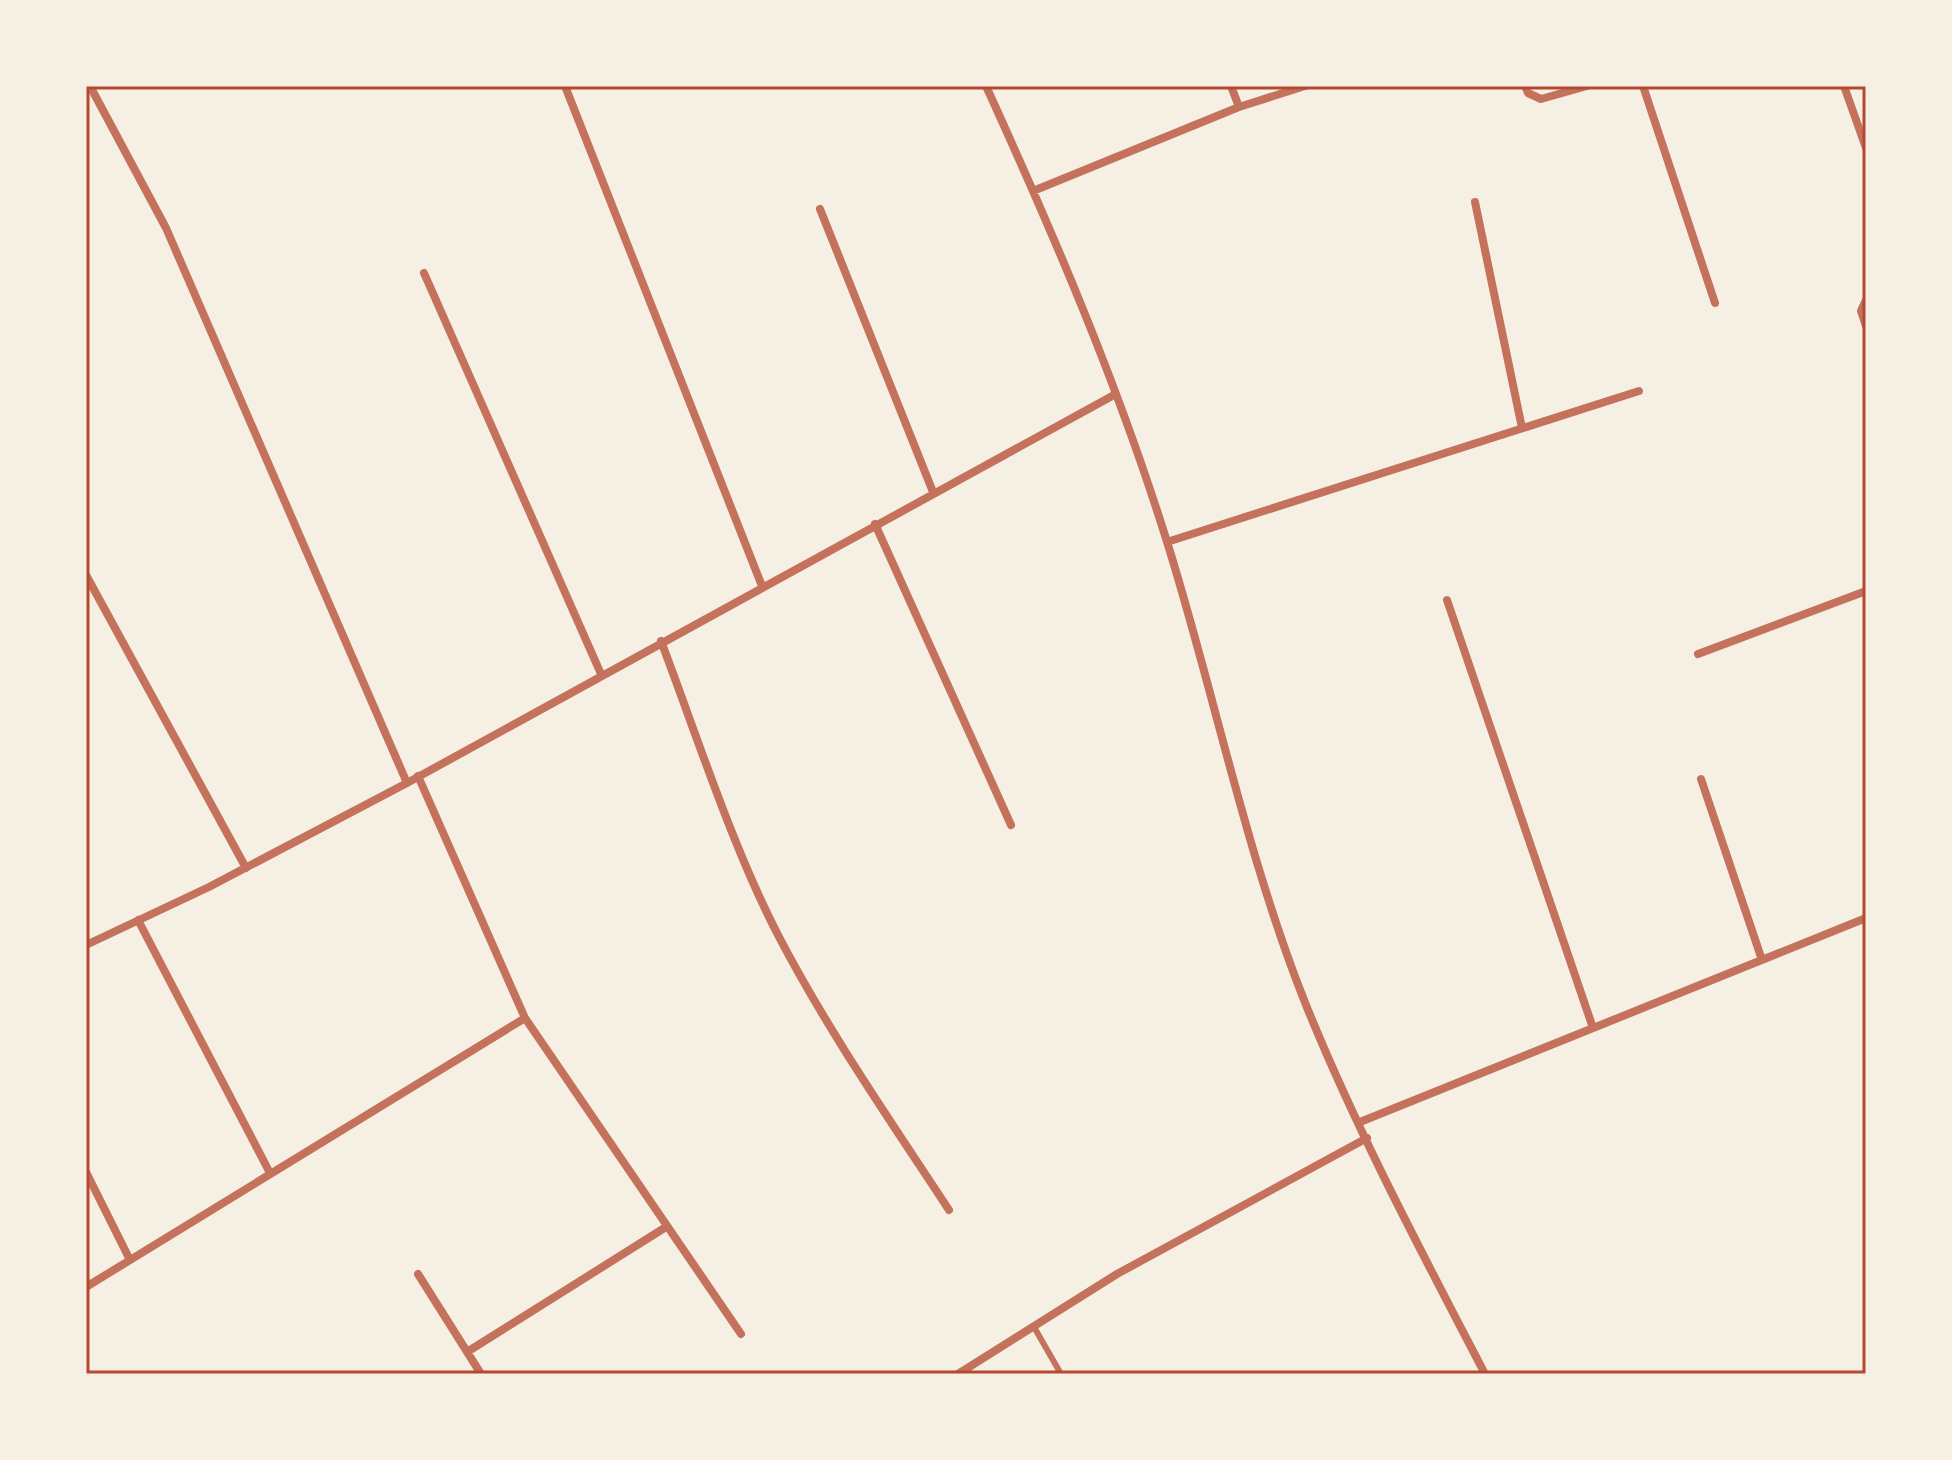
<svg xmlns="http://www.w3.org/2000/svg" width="1952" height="1460" viewBox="0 0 1952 1460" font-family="'Exo 2',sans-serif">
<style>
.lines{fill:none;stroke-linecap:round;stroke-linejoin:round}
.service{stroke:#c5725c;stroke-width:6}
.minor{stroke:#c5725c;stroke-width:8}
.neatline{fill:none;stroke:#b5482f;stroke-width:3}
</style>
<rect width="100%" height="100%" fill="#f6efe4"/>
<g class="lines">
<path class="service" d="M1034,1327L1061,1374"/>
<path class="minor" d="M90,86L166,228L407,783
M565,86L762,586
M986,86C1054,235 1119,387 1168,545C1215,696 1247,858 1306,1005C1357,1131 1422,1253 1485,1374
M1231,86L1239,107
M1525,86L1528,93L1541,99L1587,86
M1643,86L1715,303
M1844,86L1866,148
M1033,191L1239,107L1305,86
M1475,202L1522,428
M820,209L933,492
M424,273L601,674
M1866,300L1861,311L1866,326
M875,524L1011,825
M1167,542L1639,391
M86,575L246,868
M1447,600L1593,1028
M661,641C697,736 732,846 778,935C828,1031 890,1120 949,1210
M1698,654L1866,591
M1701,779L1762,960
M138,920L270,1173
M86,945L209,887L407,783L1114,395
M525,1018L741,1334
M1360,1122L1866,918
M86,1172L130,1260
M418,1274L481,1374
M86,1287L525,1018L418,776
M467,1352L666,1227
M958,1374L1117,1274L1367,1138"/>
</g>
<rect width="1952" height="1460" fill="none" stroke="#f6efe4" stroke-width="176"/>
<rect x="88" y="88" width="1776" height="1284" class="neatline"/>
</svg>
